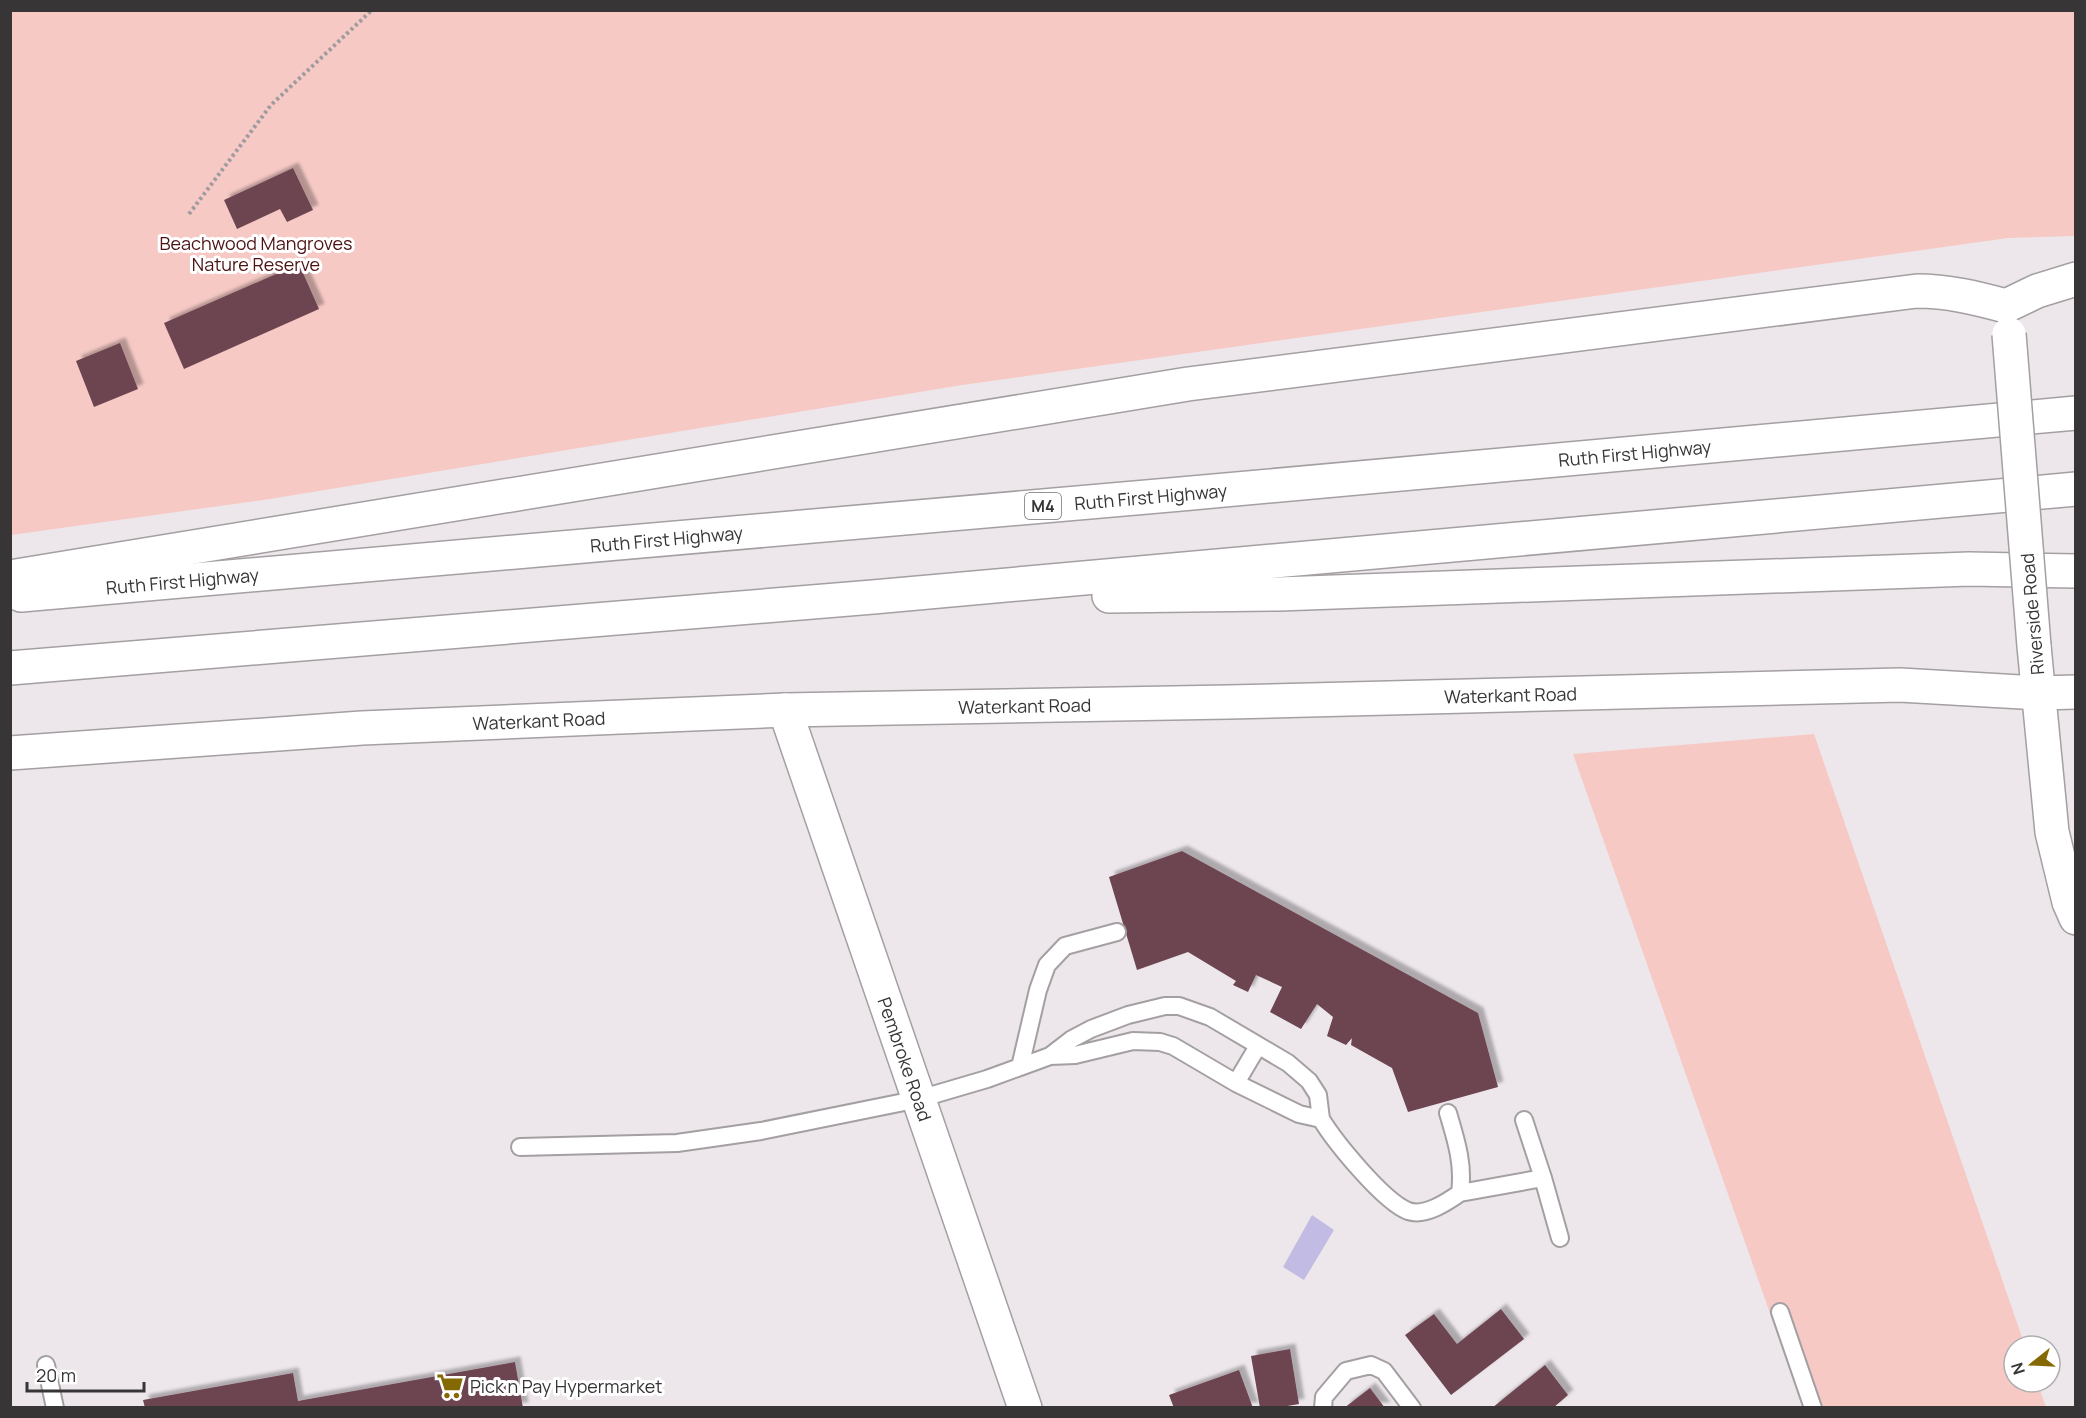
<svg xmlns="http://www.w3.org/2000/svg" width="2086" height="1418" viewBox="0 0 2086 1418" font-family="Manrope,sans-serif">
<style>
.green{fill:#f6c9c5}
.water{fill:#c2bbe4}
.building{fill:#6d4551;filter:url(#shadow)}
.lines{fill:none;stroke-linecap:round;stroke-linejoin:round}
.service-casing{stroke:#a49fa2;stroke-width:20}
.minor-casing{stroke:#a49fa2;stroke-width:36}
.secondary-casing{stroke:#a49fa2;stroke-width:36}
.motorway-casing{stroke:#a49fa2;stroke-width:36}
.path{stroke:#a09b9e;stroke-width:4;stroke-dasharray:3 3;stroke-linecap:butt}
.service{stroke:#fff;stroke-width:16}
.minor{stroke:#fff;stroke-width:33}
.secondary{stroke:#fff;stroke-width:33}
.motorway{stroke:#fff;stroke-width:33}
.secondary-bridge-casing{stroke:#a49fa2;stroke-width:36;stroke-linecap:butt}
.secondary-bridge{stroke:#fff;stroke-width:33}
.labels{text-anchor:middle;dominant-baseline:central;stroke-width:6;stroke-linejoin:round;paint-order:stroke}
.shield{fill:#fff;stroke:#737272;stroke-width:1.5}
.shield-label{font-size:16px;font-weight:bold;fill:#373536}
.park-label{font-size:18px;fill:#4c1214;stroke:#fff}
.street-label{font-size:18px;fill:#373536;stroke:#fff}
.poi-label{font-size:18px;fill:#373536;stroke:#fff;text-anchor:start}
</style>
<defs>
<filter id="shadow"><feDropShadow dx="5.5" dy="-5.5" stdDeviation="1.5" flood-color="#0004"/></filter>
</defs>
<rect width="100%" height="100%" fill="#ede7eb"/>
<path class="green" d="M10,11H2075V236L2008,238L962,385L270,499L11,535Z
M1814,734L2025,1346H2014V1382H2037L2046,1407H1803L1573,754Z"/>
<path class="water" d="M1312,1215L1334,1230L1304,1280L1283,1267Z"/>
<path class="building" d="M293,168L313,210L287,222L280,209L237,229L224,200Z
M299,264L319,309L184,369L164,323Z
M120,343L138,389L94,407L76,361Z
M1182,851L1478,1013L1498,1087L1408,1112L1392,1068L1351,1045L1352,1038L1346,1045L1327,1036L1333,1017L1317,1004L1301,1029L1270,1012L1282,987L1256,975L1248,992L1233,985L1236,981L1188,952L1137,970L1109,877Z
M1501,1309L1524,1339L1451,1395L1405,1335L1434,1314L1457,1344Z
M1290,1349L1299,1404L1276,1408H1260L1251,1356Z
M515,1362L523,1408H145L143,1400L293,1373L298,1401Z
M1545,1365L1568,1395L1553,1408H1492Z
M1239,1370L1253,1408H1174L1169,1395Z
M1370,1388L1385,1408H1344Z"/>
<g class="lines">
<defs>
<path id="service" d="M1020,1067L1038,990L1047,965L1065,946L1117,932
M1236,1083L1258,1046
M1321,1119C1335,1142 1383,1201 1408,1211C1425,1217 1447,1202 1460,1193C1464,1164 1456,1140 1448,1113
M1524,1120L1543,1178L1560,1238
M520,1147L677,1143L761,1131L919,1099L987,1079L1020,1067L1050,1056L1072,1039L1091,1029L1128,1015L1165,1006H1179L1210,1017L1288,1063L1309,1081L1318,1095L1321,1119L1299,1114L1236,1083L1173,1046L1160,1042L1133,1041L1075,1055L1050,1056
M1460,1193L1543,1178
M1780,1312L1813,1408
M46,1365L55,1408
M1323,1408L1324,1397L1346,1371L1371,1365L1384,1371L1412,1408"/>
<g id="minor">
<path id="s1" d="M785,710L1025,1408"/>
<path id="s2" d="M10,753L362,728L785,710L1229,702L1900,685L2038,693"/>
</g>
<path id="secondary" d="M2034,646L2052,832L2069,902L2076,918"/>
<g id="motorway">
<path d="M10,577L1188,384L1917,291C1948,291 1976,298 2006,306L2037,291L2076,279"/>
<path id="s3" d="M21,595L1181,494L2076,413"/>
<path d="M1109,596L1279,594L1969,569L2076,571"/>
<path d="M10,668L873,597L2076,489"/>
<path d="M2038,693L2076,692"/>
</g>
</defs>
<use href="#service" class="service-casing"/>
<use href="#minor" class="minor-casing"/>
<use href="#secondary" class="secondary-casing"/>
<use href="#motorway" class="motorway-casing"/>
<path class="path" d="M189,214L271,105L372,10"/>
<use href="#service" class="service"/>
<use href="#minor" class="minor"/>
<use href="#secondary" class="secondary"/>
<use href="#motorway" class="motorway"/>
<defs>
<path id="secondary-bridge" d="M2009,334L2034,646"/>
</defs>
<use href="#secondary-bridge" class="secondary-bridge-casing"/>
<use href="#secondary-bridge" class="secondary-bridge"/>
</g>
<defs>
<symbol id="supermarket-bare" viewBox="-9 -9 18 18"><path d="M-6-5.5h2.5l.6 2H6L4.5 2H-2.5L-4.4-4H-6ZM-1.5 3.2a1.3 1.3 0 1 0 .1 0ZM3 3.2a1.3 1.3 0 1 0 .1 0Z" fill="#846903" stroke="#fff" stroke-width="2.5" paint-order="stroke"/></symbol>
</defs>
<g fill-rule="evenodd">
<use href="#supermarket-bare" x="431" y="1367" width="38" height="38"/>
</g>
<g class="labels">
<rect class="shield" x="1025" y="493" width="36" height="26" rx="4.5"/>
<g class="shield-label">
<text x="1043" y="506">M4</text>
</g>
<g class="park-label">
<text x="256" y="243">Beachwood Mangroves<tspan x="256" dy="21">Nature Reserve</tspan></text>
</g>
<g class="street-label">
<text stroke="none"><textPath href="#s3" startOffset="1620">Ruth First Highway</textPath></text>
<text stroke="none"><textPath href="#s3" startOffset="1134">Ruth First Highway</textPath></text>
<text stroke="none"><textPath href="#s3" startOffset="648">Ruth First Highway</textPath></text>
<text stroke="none"><textPath href="#s3" startOffset="162">Ruth First Highway</textPath></text>
<text transform="translate(2032 614) rotate(-95)">Riverside Road</text>
<text stroke="none"><textPath href="#s2" startOffset="1502">Waterkant Road</textPath></text>
<text stroke="none"><textPath href="#s2" startOffset="1016">Waterkant Road</textPath></text>
<text stroke="none"><textPath href="#s2" startOffset="530">Waterkant Road</textPath></text>
<text stroke="none"><textPath href="#s1" startOffset="369">Pembroke Road</textPath></text>
</g>
<g class="poi-label">
<text x="470" y="1386">Pick n Pay Hypermarket</text>
</g>
</g>
<rect width="2086" height="1418" fill="none" stroke="#373536" stroke-width="24"/>
<g transform="translate(2032 1364) rotate(252)"><circle r="28" fill="#ffffff" stroke="#afaeaf" stroke-width="1.5"/>
<path d="M0-4.5L10 22L0 15L-10 22Z" fill="#846903"/>
<text y="-9" font-size="16" font-weight="bold" text-anchor="middle" fill="#373536">N</text>
</g>
<path d="M27 1382v9h117v-9" fill="none" stroke="#373536" stroke-width="3"/>
<text x="36" y="1382" font-size="18" fill="#373536" stroke="#ffffff" stroke-width="4.5" paint-order="stroke">20 m</text>
</svg>
